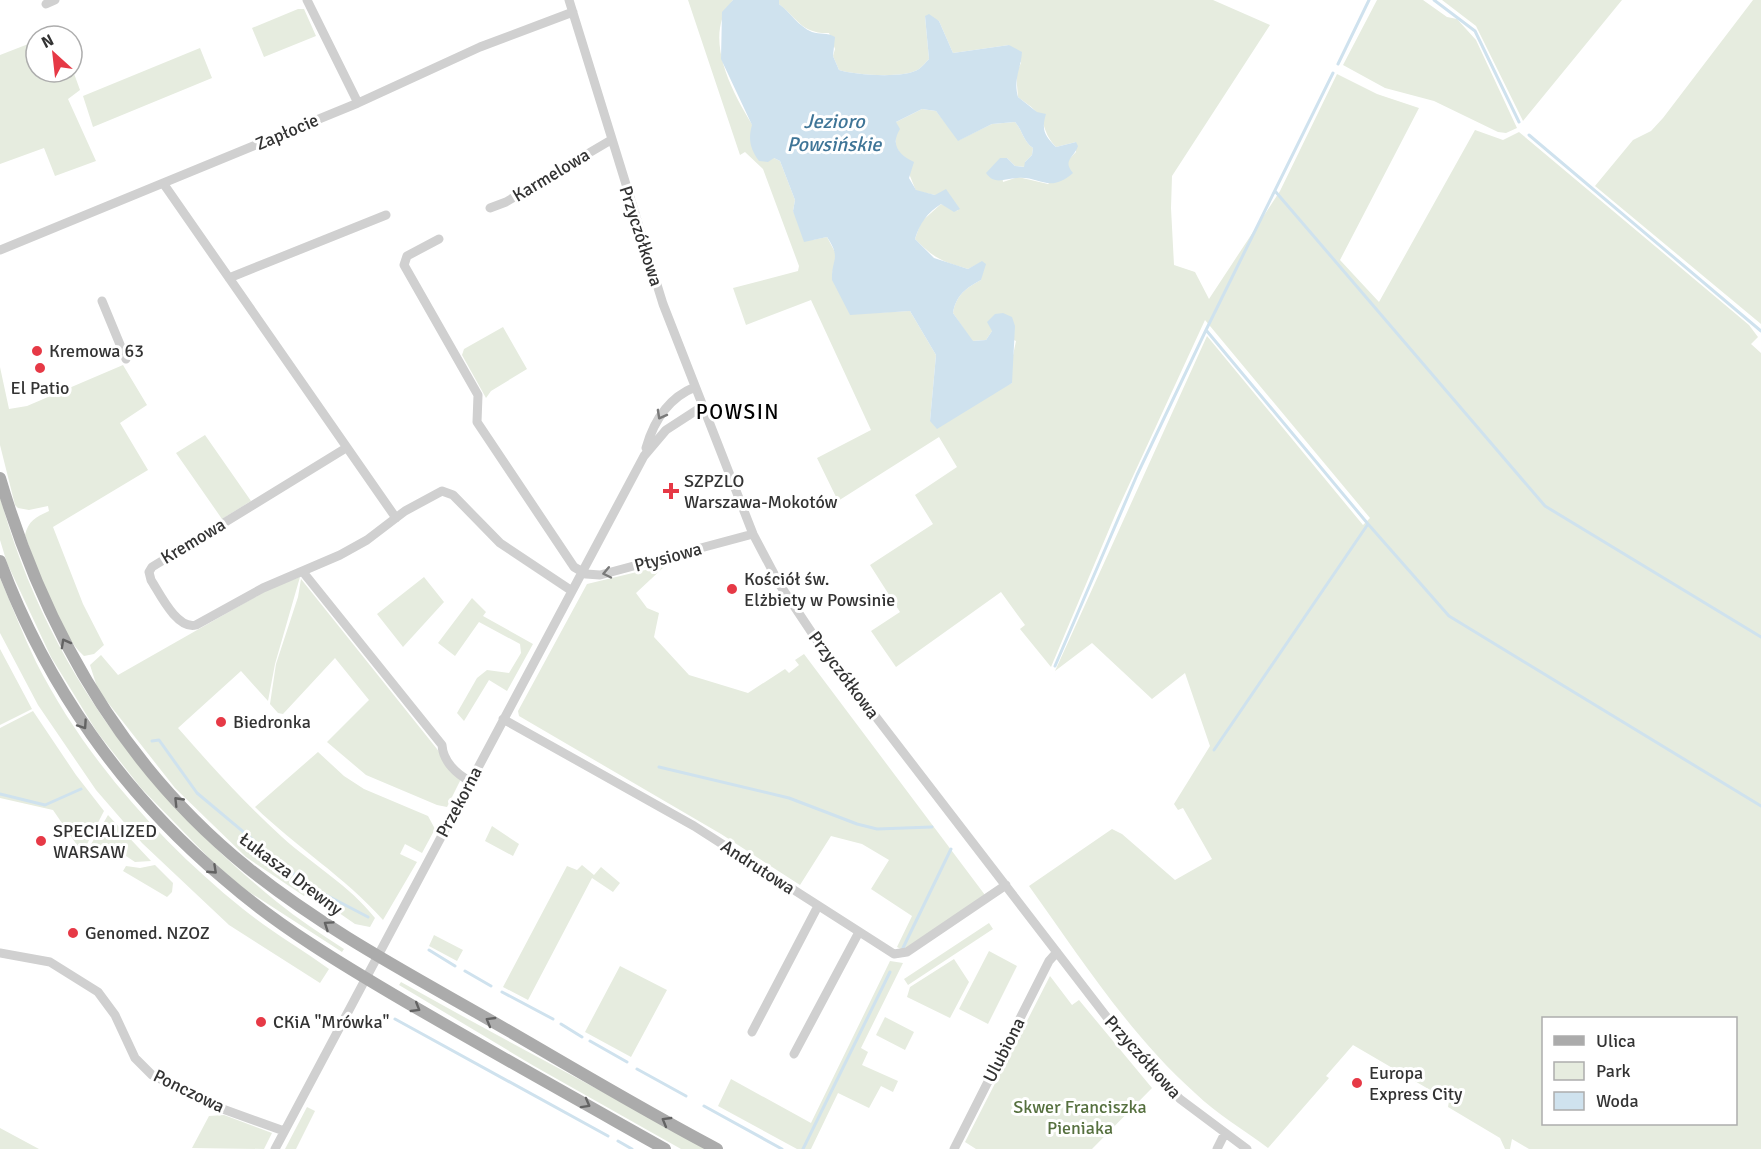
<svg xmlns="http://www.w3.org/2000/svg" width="1761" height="1149" viewBox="0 0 1761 1149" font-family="Signika,sans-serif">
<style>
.green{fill:#e6ecdf;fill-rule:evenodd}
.water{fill:#cfe2ee}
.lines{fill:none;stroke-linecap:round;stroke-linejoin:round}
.stream{stroke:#cfe2ee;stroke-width:3}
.minor{stroke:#d0d0d0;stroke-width:9}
.major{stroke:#ababab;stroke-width:12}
.oneway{stroke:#7a7a7a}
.oneway2{stroke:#636363}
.poi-dot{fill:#e63946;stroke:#fff;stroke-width:2}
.labels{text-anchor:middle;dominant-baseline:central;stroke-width:6;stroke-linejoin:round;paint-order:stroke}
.street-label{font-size:18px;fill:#333;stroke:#fff}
.poi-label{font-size:18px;fill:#333;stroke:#fff;text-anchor:start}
.park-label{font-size:18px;fill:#56703f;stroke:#fff}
.water-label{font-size:20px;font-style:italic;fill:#3f7597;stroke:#fff}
.quarter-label{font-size:21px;letter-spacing:1.5px;fill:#000;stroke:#fff}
</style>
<rect width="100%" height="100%" fill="#fff"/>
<path class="green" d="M688,0H733C694,44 748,119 774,158L780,161L795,200L793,211L812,240L827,237L837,256L832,274L850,314L910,311L936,355L930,421L1012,383L1011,365L1016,341L992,331L986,340L972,341L953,313C956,295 966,288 981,280L982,262L968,269C941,261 935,259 915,239L921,222L941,204L958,211L935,195L916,191L902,156L896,147V122L922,109L936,111L959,140L992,124L1015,122C1023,131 1023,141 1033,148L1032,155L1025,162V167L1015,166L1007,158H1000L1003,182L1018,177L1048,184L1068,167V160L1076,152V142L1056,147C1042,132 1047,125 1037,113C1033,107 1024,102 1018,97L1016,73L1021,63L1009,45L953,53L939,21L925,16L929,59C926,62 922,67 919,69C905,79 854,75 839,70L833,56L835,49L829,33C802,34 798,19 779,4V0H1213L1270,25L1172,176L1171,208L1174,265L1195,272L1209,299L1280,191L1337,74L1377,94L1419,108L1340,260L1379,302L1475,130L1503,140L1519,132L1749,325L1758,337L1751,344L1761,353V1149H1529L1512,1139L1510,1149H1505L1500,1138L1448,1107L1449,1101L1353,1045L1326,1076L1329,1078L1268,1148C1244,1130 1217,1114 1195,1093C1129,1034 1080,957 1029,886L1112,829L1122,834L1175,880L1212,859L1183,808L1178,810L1174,804L1210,746L1185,673L1152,699L1092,643L1055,671L1207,336L1363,525L1370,518L1205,320L1116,513L1051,667L1020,629L1025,625L1001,592L896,667L871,631L900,612L870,565L933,524L915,495L957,467L939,437L838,501L817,458L871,430L811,300L746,325L733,288L798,271L799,266L763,169L745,152L740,155ZM1544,1018H1736V1124H1544Z
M1377,0H1423L1447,17L1457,19L1476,40L1517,128L1506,133L1498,132L1434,101L1385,88L1343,65Z
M1442,0H1622L1523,121L1476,26Z
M1753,0H1761V324L1595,186L1633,140L1651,131L1663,118Z
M298,9H304L316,36L264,57L252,28Z
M36,41V72H72V68L80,90L68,99L96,161L55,176L44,148L0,164V55Z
M200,48L212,78L93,127L83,96Z
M503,327L527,369L491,391L486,398L462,355L464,349Z
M123,365L147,405L120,423L148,470L53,527L83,604L104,645L94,654L84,656C58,633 37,568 25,535C28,521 36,517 49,511L48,506L29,510L18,508L15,505L0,445V367L9,409L27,406Z
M205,435L251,501L222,519L176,453Z
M0,497C46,664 144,794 277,902C298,919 321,934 344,949L342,952L243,888L209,858L141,788L97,732L51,657L7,563L0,540Z
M666,565L636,593L647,608L659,613L654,637L689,675L748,693L785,669L789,673L799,665L795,660L804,654L985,895L903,950L897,947L912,916L871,889L889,860L862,844L831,836L800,885L721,834L519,716L518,711L587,584Z
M300,577L275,664L268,701L241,671L178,728C211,766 245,803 282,837C313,865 349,885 375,918L370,927L355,924L319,899L318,901L306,893L304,896L246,857L175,788L98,690L90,665L101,655L118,675L271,588Z
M424,577L444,602L403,647L377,614Z
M0,578C12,606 23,635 36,662C84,757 161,843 243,909C270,931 301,949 329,969L320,983L229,925L142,843L96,790L38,705L0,633Z
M301,579L461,779L447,807L437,805L366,775L327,742L369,700L335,658L283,714L278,713L270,704L276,664L298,597Z
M472,598L486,612L483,616L533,644L507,691L489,680L464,721L457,713L477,678L487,670L509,673L521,653L520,644L479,622L455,656L438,643Z
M0,649L32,709L0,725Z
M33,711L76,775L104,811L86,846L81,845L79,848L53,810L0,798V728Z
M318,752L344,776L364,789L428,816L435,829L422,853L405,844L400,854L417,862L383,920C345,877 296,847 255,807Z
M108,815L151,861L135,862L117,850L90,846Z
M492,826L519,844L513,856L485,841Z
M155,865L173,883L172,892L167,897L123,871L126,866L140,868Z
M582,865L594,875L601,867L620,883L613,892L592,878L528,1000L503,987L567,866L577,870Z
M989,923L993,929L908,985L904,979Z
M434,935L463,950L457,961L429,946Z
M989,951L1017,966L988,1024L959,1009Z
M954,959L969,982L950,1018L907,997L910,987Z
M890,961L903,963L861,1048L868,1052L862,1065L898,1081L893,1092L881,1086L869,1108L838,1093L811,1149H797L718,1106L731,1079L811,1123Z
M620,966L667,990L631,1057L585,1032Z
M1050,976L1072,1005L1079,1000L1152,1088L1092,1149H976L965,1142Z
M401,982C502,1039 605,1092 707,1149H681L534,1066L399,985Z
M885,1017L914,1032L905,1050L876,1035Z
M307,1107L315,1111L296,1149H285Z
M224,1115L272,1133L264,1149L192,1148L209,1116Z
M0,1128L39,1149H0Z"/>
<path class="water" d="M733,0H779V4C791,13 798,26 812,32C820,35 827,32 835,37L833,56L839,70C854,75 905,79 919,69C922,67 926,62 929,59L925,16L929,14L939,21L953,53L1009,45L1022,52C1021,69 1013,79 1018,97L1037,112L1046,114C1041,130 1045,136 1056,147L1076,142L1078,146C1074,158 1062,160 1073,173C1049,194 1040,176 1017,178C1005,178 995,186 986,173L1000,158H1007L1015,166L1024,167L1025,162L1032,155L1033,148C1023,141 1023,131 1015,122L992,124L958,141L936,111L922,109L896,122L900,129C890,145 899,155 914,162L909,178L916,190L935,195L946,189L960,209L954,212L941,204C927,213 920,223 915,239L934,258L968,269L982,261L986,264L981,280C966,288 956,295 953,313L973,341L986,340L992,331L987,322L995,314L1003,313L1012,317L1015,326L1012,383L937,429L930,421L936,355L910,311L850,315L832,280C831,258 842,260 827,237L804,242L793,211L795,200L780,161L774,158L768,162L759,161C750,149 748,139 752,125L721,59L722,12Z"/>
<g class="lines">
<path class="stream" d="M1434,0L1475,31L1519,122
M1338,64L1369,0
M1333,73L1206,330L1368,524L1449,616L1761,806
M1529,135L1761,331
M1275,191L1545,506L1761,637
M1055,666L1137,475L1206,330
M152,741L159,740L197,793L307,885L368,917
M1214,750L1368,524
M659,767L789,798L857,824L877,829L932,827
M0,794L45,805L81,789
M429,950L455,966
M902,950L951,849
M465,971L491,986
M502,992L553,1019
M395,1019L608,1136
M561,1024L582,1037
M590,1041L627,1062
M637,1069L686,1096
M704,1106L782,1149
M618,1141L632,1149
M803,1149L890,972"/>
<path class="minor" d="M307,0L358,103
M569,0L663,304L753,534L780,585L816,639L1129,1046L1180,1099L1247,1149
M46,4L55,0
M163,183L396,518
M490,208L506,202L611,140
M439,239L407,256L404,265L478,395L477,422L574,567L586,574L600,575L753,534
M0,250L358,103L480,47L573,12
M229,278L386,215
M102,301L126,359
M346,448L152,567L149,572L151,580C160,594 177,630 196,625L263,588L340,555L367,540L405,511L442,491L453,495L500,543L572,591
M646,448C654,420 668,398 695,387
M303,572L442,745C443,761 456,774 470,781
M503,719L694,826L894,954L907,952L1006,885
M0,953L50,962L98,992L115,1015L135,1058L152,1075L220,1108L284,1131
M752,1032L818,906
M794,1054L859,932
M275,1149L644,456L666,430L703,406
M954,1149L1049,961L1057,952
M1217,1149L1225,1133"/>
<path class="major" d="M0,478C45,631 123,767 248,868C320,926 402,970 481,1015C560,1060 637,1107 717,1149
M0,561C46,685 123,794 224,879C279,927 343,965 406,1002C492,1052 578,1100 665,1149"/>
</g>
<defs><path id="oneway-chevron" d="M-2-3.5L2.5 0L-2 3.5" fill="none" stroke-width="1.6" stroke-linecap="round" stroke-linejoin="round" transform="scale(1.5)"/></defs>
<g class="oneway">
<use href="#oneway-chevron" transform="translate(661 415) rotate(119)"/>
<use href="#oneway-chevron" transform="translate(607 573) rotate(168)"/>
</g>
<g class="oneway2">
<use href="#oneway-chevron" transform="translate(65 643) rotate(-119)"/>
<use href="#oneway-chevron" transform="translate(83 725) rotate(56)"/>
<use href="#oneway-chevron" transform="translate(178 801) rotate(-134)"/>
<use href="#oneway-chevron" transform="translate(213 870) rotate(43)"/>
<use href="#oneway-chevron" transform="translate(328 925) rotate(-146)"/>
<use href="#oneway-chevron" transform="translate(416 1008) rotate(31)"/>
<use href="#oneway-chevron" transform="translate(490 1021) rotate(-150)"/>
<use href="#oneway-chevron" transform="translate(586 1104) rotate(29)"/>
<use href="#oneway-chevron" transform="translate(666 1121) rotate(-150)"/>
</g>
<g class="poi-dot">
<circle cx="37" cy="351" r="6"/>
<circle cx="40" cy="368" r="6"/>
<path d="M668 482h6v6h6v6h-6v6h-6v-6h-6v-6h6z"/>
<circle cx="732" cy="589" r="6"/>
<circle cx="221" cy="722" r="6"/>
<circle cx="41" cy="841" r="6"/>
<circle cx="73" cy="933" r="6"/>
<circle cx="261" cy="1022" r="6"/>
<circle cx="1357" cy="1083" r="6"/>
</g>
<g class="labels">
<g class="street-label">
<text transform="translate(287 132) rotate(-23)">Zapłocie</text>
<text transform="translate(551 175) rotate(-31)">Karmelowa</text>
<text transform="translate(641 236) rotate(72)">Przyczółkowa</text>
<text transform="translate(193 541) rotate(-31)">Kremowa</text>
<text transform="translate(668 557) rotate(-15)">Ptysiowa</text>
<text transform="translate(844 675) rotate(53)">Przyczółkowa</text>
<text transform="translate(459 802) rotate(-62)">Przekorna</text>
<text transform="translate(758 867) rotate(33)">Andrutowa</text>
<text transform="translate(291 874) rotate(37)">Łukasza Drewny</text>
<text transform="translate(1004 1050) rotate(-63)">Ulubiona</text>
<text transform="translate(1143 1057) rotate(48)">Przyczółkowa</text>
<text transform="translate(189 1091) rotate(26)">Ponczowa</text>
</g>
<g class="poi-label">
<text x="49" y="351">Kremowa 63</text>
<text x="40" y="388" text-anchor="middle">El Patio</text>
<text x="684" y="481">SZPZLO<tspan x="684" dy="21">Warszawa-Mokotów</tspan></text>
<text x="744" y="579">Kościół św.<tspan x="744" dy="21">Elżbiety w Powsinie</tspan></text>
<text x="233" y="722">Biedronka</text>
<text x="53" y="831">SPECIALIZED<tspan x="53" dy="21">WARSAW</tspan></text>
<text x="85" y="933">Genomed. NZOZ</text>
<text x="273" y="1022">CKiA "Mrówka"</text>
<text x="1369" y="1073">Europa<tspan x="1369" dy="21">Express City</tspan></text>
</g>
<g class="park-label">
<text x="1080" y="1107">Skwer Franciszka<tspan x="1080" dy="21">Pieniaka</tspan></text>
</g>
<g class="water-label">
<text x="834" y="121">Jezioro<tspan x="834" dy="23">Powsińskie</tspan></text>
</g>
<g class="quarter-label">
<text x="738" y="412">POWSIN</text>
</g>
</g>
<rect x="1542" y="1017" width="195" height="108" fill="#ffffff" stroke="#adadad" stroke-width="1.5"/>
<rect x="1554" y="1036" width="30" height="9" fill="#ababab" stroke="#adadad" stroke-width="1.5"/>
<text x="1596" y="1047" font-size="18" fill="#333333">Ulica</text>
<rect x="1554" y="1062" width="30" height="18" fill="#e6ecdf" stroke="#adadad" stroke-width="1.5"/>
<text x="1596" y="1077" font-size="18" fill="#333333">Park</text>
<rect x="1554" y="1092" width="30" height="18" fill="#cfe2ee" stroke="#adadad" stroke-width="1.5"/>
<text x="1596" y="1107" font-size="18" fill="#333333">Woda</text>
<g transform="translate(54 54) rotate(333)"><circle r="28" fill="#ffffff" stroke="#adadad" stroke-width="1.5"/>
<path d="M0-4.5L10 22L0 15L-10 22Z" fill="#e63946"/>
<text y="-9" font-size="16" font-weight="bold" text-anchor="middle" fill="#333333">N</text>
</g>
</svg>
